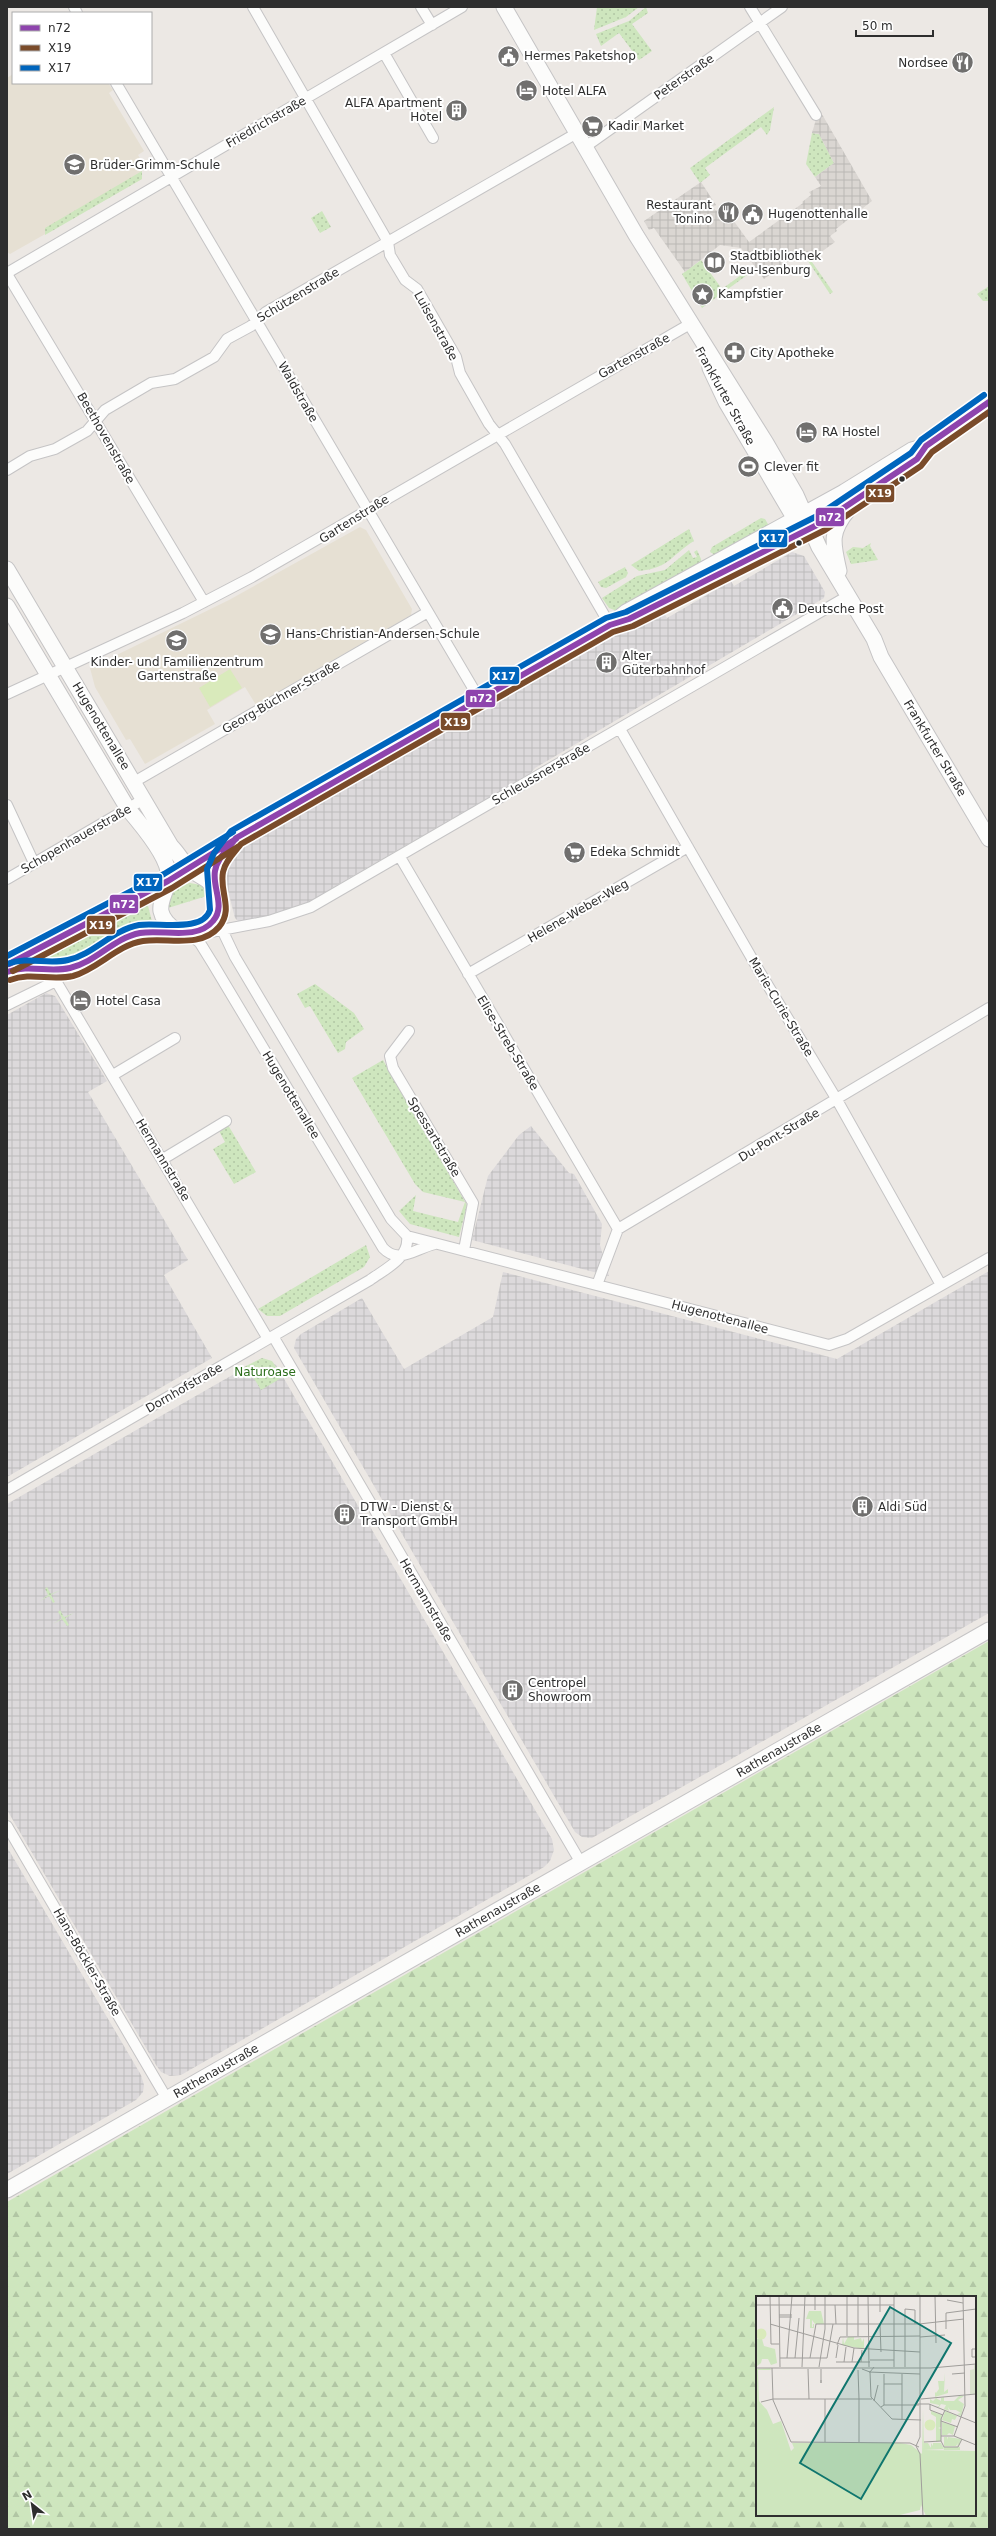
<svg xmlns="http://www.w3.org/2000/svg" width="996" height="2536" viewBox="0 0 996 2536" font-family="'DejaVu Sans',sans-serif">
<style>
.industrial{fill:url(#industrial-grid)}
.education{fill:#e6e0d3}
.grass{fill:url(#grass-dots)}
.forest{fill:url(#forest-firs);fill-rule:evenodd}
.pitch{fill:#d9eabb}
.plaza{fill:url(#plaza-grid)}
.lines{fill:none;stroke-linecap:round;stroke-linejoin:round}
.street-casing{stroke:#c5c4c5;stroke-width:12}
.secondary-casing{stroke:#c5c4c5;stroke-width:17}
.street{stroke:#fcfcfb;stroke-width:10}
.secondary{stroke:#fcfcfb;stroke-width:15}
.bus-1-casing{stroke:#fff;stroke-width:9}
.bus-2-casing{stroke:#fff;stroke-width:9}
.bus-3-casing{stroke:#fff;stroke-width:9}
.bus-1{stroke:#8e44ad;stroke-width:6}
.bus-2{stroke:#7a4b2a;stroke-width:6}
.bus-3{stroke:#0065bd;stroke-width:6}
.bus-dot{fill:#2e2e2e;stroke:#fff;stroke-width:1.5}
.labels{text-anchor:middle;dominant-baseline:central;stroke-width:4;stroke-linejoin:round;paint-order:stroke}
.poi-label{font-size:12px;fill:#2e2e2e;stroke:#fff;text-anchor:start}
.street-label{font-size:12px;fill:#2e2e2e;stroke:#fff}
.park-label{font-size:12px;fill:#2c6e1b;stroke:#fff}
.inset-road{fill:none;stroke:#a09e9b;stroke-width:1}
.view{fill:#0f766e;fill-opacity:0.15;stroke:#0f766e;stroke-width:2}
.inset-edge{fill:none;stroke:#2e2e2e;stroke-width:2}
.line-badge{stroke:#fff;stroke-width:1.5}
.badge-label{font-size:11px;text-anchor:middle;font-weight:bold;fill:#fff}
</style>
<defs>
<pattern id="industrial-grid" width="8" height="8" patternUnits="userSpaceOnUse"><rect width="8" height="8" fill="#dcd9db"/><path d="M0 4h8M4 0v8" fill="none" stroke="#bdbbbc"/></pattern>
<pattern id="grass-dots" width="8" height="8" patternUnits="userSpaceOnUse"><rect width="8" height="8" fill="#cee6be"/><path d="M2 2h.1M6 6h.1" fill="none" stroke="#b1c6a4" stroke-width="1.8" stroke-linecap="round"/></pattern>
<pattern id="forest-firs" width="22" height="20" patternUnits="userSpaceOnUse"><rect width="22" height="20" fill="#cee6be"/><path d="M5 1l3.5 6h-7zM16 11l3.5 6h-7z" fill="#b1c6a4"/></pattern>
<pattern id="plaza-grid" width="8" height="8" patternUnits="userSpaceOnUse"><rect width="8" height="8" fill="#dad6d2"/><path d="M0 4h8M4 0v8" fill="none" stroke="#bbb8b5"/></pattern>
</defs>
<rect width="100%" height="100%" fill="#ece8e4"/>
<path class="industrial" d="M792,552L804,556L825,592L824,598L535,768L531,773L332,888L333,890L311,901L268,916L240,923L235,918L226,883V871L223,870L227,861L244,845L640,619L662,610L667,618L731,581L734,586Z
M46,993L55,996L107,1081L88,1092L188,1260L164,1275L212,1358L7,1477V1015Z
M531,1126L569,1173L574,1174L602,1224L600,1245L609,1276L472,1240L488,1176L519,1135Z
M989,1271V1613L592,1838L582,1837L575,1832L294,1348L296,1339L301,1334L362,1298L404,1369L493,1317L503,1272L837,1359Z
M262,1358L276,1365L552,1839L554,1850L550,1861L544,1867L181,2075L170,2076L161,2072L156,2065L7,1810V1504Z
M7,1847L141,2075L144,2085L143,2092L136,2100L7,2174Z"/>
<path class="education" d="M13,74V83H108L113,90L109,93L144,151L138,155L146,169L142,171V179L10,254L7,252V78Z
M360,527L366,530L412,609L411,615L256,705L245,687L207,710L215,724L145,764L130,739L126,740L95,687L90,668L229,600Z"/>
<path class="grass" d="M597,7H639L626,17L594,30Z
M646,7L648,13L632,24L652,51L639,60L619,33L601,46L596,34L629,21Z
M774,107L770,130L767,135L761,127L705,168L710,175L700,183L690,168Z
M812,133L819,134L834,163L815,177L806,164Z
M142,171V179L45,235V228Z
M322,211L331,227L320,233L311,218Z
M802,252H805L833,292L830,294Z
M701,260L722,289L752,267L754,270L702,308L682,274Z
M989,286V301H983L977,294Z
M761,518L765,519L769,526L715,555L710,552L712,547Z
M689,529L694,541C671,555 670,568 639,571L631,565Z
M871,543L870,546L878,560L851,564L846,552L853,547L863,548Z
M689,550L693,558L697,557L694,552L697,550L701,559V564L617,611L609,608L602,598L637,576L665,570Z
M625,567L628,573L626,577L606,588L601,587L598,582Z
M190,883L201,885L210,895L168,908C169,893 176,886 190,883Z
M146,898L154,929L65,963L37,961V957Z
M315,984L354,1013L364,1029L346,1042L345,1049L338,1053L310,1006L305,1008L297,994Z
M383,1060L467,1205L459,1237L410,1224L399,1211L416,1195L413,1211L458,1222L465,1202L423,1192L415,1184L352,1078Z
M228,1125L256,1172L234,1184L213,1149L225,1142L219,1131Z
M366,1245L370,1257L364,1267L280,1316H267L258,1309Z
M262,1358L272,1361L283,1377L261,1390L250,1372L242,1377L238,1370Z
M47,1587L51,1594L61,1590L51,1595L55,1602L53,1603L49,1596L40,1601L48,1595L45,1589Z
M60,1610L64,1617L74,1613L65,1618L69,1625L67,1626L62,1619L53,1624L62,1618L58,1612Z"/>
<path class="forest" d="M989,1641V2529H7V2202ZM757,2297H975V2515H757Z"/>
<path class="pitch" d="M230,669L242,688L210,707L199,688Z"/>
<path class="plaza" d="M819,109L872,201L836,229L837,231L830,236L835,242L813,258L811,260L803,251L764,279L741,248L720,245L685,272L654,228L649,230L644,221L701,182L716,205L713,207L716,211L723,206L749,242L803,203L802,202L811,195L809,192L821,186L815,177L834,163L819,134L812,133Z"/>
<g class="lines">
<defs>
<path id="street" d="M74,7L77,13
M253,7L388,242L390,255L405,280L417,289L456,357L460,373L489,424L505,444L610,625
M421,7L432,25
M750,7L816,115
M384,53L433,138
M116,83L480,700
M585,147L782,7
M7,273L462,7
M7,274L204,602
M7,470L30,456L55,449L87,431L105,410L151,383L175,379L214,357L227,339L251,326L266,312L577,133
M7,694L183,613L252,577L690,324
M620,729L758,969L837,1100L941,1285
M134,782L428,612
M7,805L34,863
M400,857L618,1229
M7,879L144,799
M216,917L235,957L391,1219L407,1236L829,1345L847,1339L989,1258
M188,933L200,943L213,964L383,1248C399,1265 416,1248 435,1244
M195,935L269,921L311,907L841,600
M468,974L688,847
M56,981L268,1339
M7,1005L56,981L69,968
M409,1031L390,1056L393,1068L473,1203L464,1250
M113,1075L175,1038
M163,1159L226,1121
M597,1285L618,1229L989,1008
M273,1336L581,1863
M7,1490L370,1280C385,1269 410,1258 407,1236
M7,1826L167,2099"/>
<path id="secondary" d="M504,7L636,235L766,443L796,495L819,547L874,639L881,657L989,839
M710,368L726,402L799,526
M7,569L171,846C178,853 182,861 188,867C193,873 202,876 208,881C225,898 221,925 196,930C179,934 160,930 142,933C114,938 96,963 69,968C47,972 31,962 9,971
M839,571C833,544 829,533 848,510
M685,590L821,523L917,459L924,448
M7,606L128,809C140,823 165,853 168,871C172,895 144,908 177,931
M215,891V870L220,859L232,844
M7,965L177,876L209,853L610,625L626,612L844,492L912,450L926,446L989,402
M7,2190L989,1630"/>
</defs>
<use href="#street" class="street-casing"/>
<use href="#secondary" class="secondary-casing"/>
<use href="#street" class="street"/>
<use href="#secondary" class="secondary"/>
<defs>
<path id="bus-1" d="M9,964L168,881L236,839
M7,972C30,964 48,973 70,968C96,962 114,938 140,933C163,929 197,941 213,921C226,906 212,888 215,871C217,858 229,848 236,838L610,625L629,619L821,523L917,459L926,446L989,402"/>
<path id="bus-2" d="M13,971L172,888L239,846
M10,980C31,972 51,981 73,976C98,969 117,945 143,941C167,937 200,949 219,927C234,909 219,892 223,872C225,861 235,852 241,844L613,632L633,626L825,530L921,466L932,452L989,412"/>
<path id="bus-3" d="M7,956L164,874L233,832
M7,964C29,956 47,965 68,960C94,954 112,930 139,925C158,922 203,933 210,910L207,869L214,853L231,831L606,618L626,612L817,516L911,453L921,440L984,395"/>
</defs>
<use href="#bus-1" class="bus-1-casing"/>
<use href="#bus-2" class="bus-2-casing"/>
<use href="#bus-3" class="bus-3-casing"/>
<use href="#bus-1" class="bus-1"/>
<use href="#bus-2" class="bus-2"/>
<use href="#bus-3" class="bus-3"/>
</g>
<defs>
<symbol id="civic-disc" viewBox="-11 -11 22 22"><circle r="9.5" fill="#706f6e" stroke="#fff"/><path d="M-.6-6.5H3V-4.5H.6V-3L4-1V1h2V6H-6V1h2V-1L-.6-3ZM-1.2 2.5V6h2.4V2.5Z" fill="#fff"/></symbol>
<symbol id="restaurant-disc" viewBox="-11 -11 22 22"><circle r="9.5" fill="#706f6e" stroke="#fff"/><path d="M-5-6h1v4h1v-4h1v4h1v-4h1v5L-1.5 .5V6h-2V.5L-5-1ZM5-6V6H3V1.5H1.5Q1.5-4 5-6Z" fill="#fff"/></symbol>
<symbol id="hotel-disc" viewBox="-11 -11 22 22"><circle r="9.5" fill="#706f6e" stroke="#fff"/><path d="M-6-4.5h1.5V1H6V5H4.5V3h-9V5H-6ZM-4 0a1.8 1.8 0 1 1 3.6 0ZM.5 0V-2.5h3Q6-2.5 6 0Z" fill="#fff"/></symbol>
<symbol id="building-disc" viewBox="-11 -11 22 22"><circle r="9.5" fill="#706f6e" stroke="#fff"/><path d="M-4-6H4V6H1V3H-1V6H-4ZM-2.5-4.3h1.7v1.8h-1.7ZM.8-4.3h1.7v1.8H.8ZM-2.5-1h1.7V.8h-1.7ZM.8-1h1.7V.8H.8Z" fill="#fff"/></symbol>
<symbol id="supermarket-disc" viewBox="-11 -11 22 22"><circle r="9.5" fill="#706f6e" stroke="#fff"/><path d="M-6-5.5h2.5l.6 2H6L4.5 2H-2.5L-4.4-4H-6ZM-1.5 3.2a1.3 1.3 0 1 0 .1 0ZM3 3.2a1.3 1.3 0 1 0 .1 0Z" fill="#fff"/></symbol>
<symbol id="school-disc" viewBox="-11 -11 22 22"><circle r="9.5" fill="#706f6e" stroke="#fff"/><path d="M0-5L7-2L0 1L-7-2ZM-4 1L0 2.5L4 1V4Q0 6-4 4Z" fill="#fff"/></symbol>
<symbol id="library-disc" viewBox="-11 -11 22 22"><circle r="9.5" fill="#706f6e" stroke="#fff"/><path d="M-6-4Q-3-5.5-.7-3.5V5Q-3 3-6 4ZM6-4Q3-5.5 .7-3.5V5Q3 3 6 4Z" fill="#fff"/></symbol>
<symbol id="sight-disc" viewBox="-11 -11 22 22"><circle r="9.5" fill="#706f6e" stroke="#fff"/><path d="M0-6L1.8-2.2L6-1.7L2.9 1.2L3.7 5.4L0 3.3L-3.7 5.4L-2.9 1.2L-6-1.7L-1.8-2.2Z" fill="#fff"/></symbol>
<symbol id="pharmacy-disc" viewBox="-11 -11 22 22"><circle r="9.5" fill="#706f6e" stroke="#fff"/><path d="M-2-6h4v4h4v4h-4v4h-4v-4h-4v-4h4Z" fill="#fff"/></symbol>
<symbol id="stadium-disc" viewBox="-11 -11 22 22"><circle r="9.5" fill="#706f6e" stroke="#fff"/><path d="M0-5a6.5 5 0 1 0 0 10a6.5 5 0 1 0 0-10ZM-3.5-1.8h7v3.6h-7Z" fill="#fff"/></symbol>
</defs>
<g fill-rule="evenodd">
<use href="#civic-disc" x="496" y="44" width="25" height="25"/>
<use href="#restaurant-disc" x="950" y="50" width="25" height="25"/>
<use href="#hotel-disc" x="514" y="78" width="25" height="25"/>
<use href="#building-disc" x="444" y="98" width="25" height="25"/>
<use href="#supermarket-disc" x="580" y="114" width="25" height="25"/>
<use href="#school-disc" x="62" y="152" width="25" height="25"/>
<use href="#restaurant-disc" x="716" y="200" width="25" height="25"/>
<use href="#civic-disc" x="740" y="202" width="25" height="25"/>
<use href="#library-disc" x="702" y="250" width="25" height="25"/>
<use href="#sight-disc" x="690" y="282" width="25" height="25"/>
<use href="#pharmacy-disc" x="722" y="340" width="25" height="25"/>
<use href="#hotel-disc" x="794" y="420" width="25" height="25"/>
<use href="#stadium-disc" x="736" y="454" width="25" height="25"/>
<use href="#civic-disc" x="770" y="596" width="25" height="25"/>
<use href="#school-disc" x="258" y="622" width="25" height="25"/>
<use href="#school-disc" x="164" y="628" width="25" height="25"/>
<use href="#building-disc" x="594" y="650" width="25" height="25"/>
<use href="#supermarket-disc" x="562" y="840" width="25" height="25"/>
<use href="#hotel-disc" x="68" y="988" width="25" height="25"/>
<use href="#building-disc" x="850" y="1494" width="25" height="25"/>
<use href="#building-disc" x="332" y="1502" width="25" height="25"/>
<use href="#building-disc" x="500" y="1678" width="25" height="25"/>
</g>
<g class="bus-dot">
<circle cx="902" cy="479" r="3.5"/>
<circle cx="799" cy="543" r="3.5"/>
</g>
<g class="labels">
<g class="poi-label">
<text x="524" y="56">Hermes Paketshop</text>
<text x="948" y="63" text-anchor="end">Nordsee</text>
<text x="542" y="91">Hotel ALFA</text>
<text x="442" y="103" text-anchor="end">ALFA Apartment<tspan x="442" dy="14">Hotel</tspan></text>
<text x="608" y="126">Kadir Market</text>
<text x="90" y="165">Brüder-Grimm-Schule</text>
<text x="712" y="205" text-anchor="end">Restaurant<tspan x="712" dy="14">Tonino</tspan></text>
<text x="768" y="214">Hugenottenhalle</text>
<text x="730" y="256">Stadtbibliothek<tspan x="730" dy="14">Neu-Isenburg</tspan></text>
<text x="718" y="294">Kampfstier</text>
<text x="750" y="353">City Apotheke</text>
<text x="822" y="432">RA Hostel</text>
<text x="764" y="467">Clever fit</text>
<text x="798" y="609">Deutsche Post</text>
<text x="286" y="634">Hans-Christian-Andersen-Schule</text>
<text x="622" y="656">Alter<tspan x="622" dy="14">Güterbahnhof</tspan></text>
<text x="177" y="662" text-anchor="middle">Kinder- und Familienzentrum<tspan x="177" dy="14">Gartenstraße</tspan></text>
<text x="590" y="852">Edeka Schmidt</text>
<text x="96" y="1001">Hotel Casa</text>
<text x="360" y="1507">DTW - Dienst &amp;<tspan x="360" dy="14">Transport GmbH</tspan></text>
<text x="878" y="1507">Aldi Süd</text>
<text x="528" y="1683">Centropel<tspan x="528" dy="14">Showroom</tspan></text>
</g>
<g class="street-label">
<text transform="translate(684 77) rotate(-35)">Peterstraße</text>
<text transform="translate(266 122) rotate(-30)">Friedrichstraße</text>
<text transform="translate(298 295) rotate(-31)">Schützenstraße</text>
<text transform="translate(436 326) rotate(61)">Luisenstraße</text>
<text transform="translate(634 356) rotate(-29)">Gartenstraße</text>
<text transform="translate(298 392) rotate(60)">Waldstraße</text>
<text transform="translate(725 396) rotate(61)">Frankfurter Straße</text>
<text transform="translate(106 438) rotate(60)">Beethovenstraße</text>
<text transform="translate(354 519) rotate(-32)">Gartenstraße</text>
<text transform="translate(281 697) rotate(-30)">Georg-Büchner-Straße</text>
<text transform="translate(101 726) rotate(59)">Hugenottenallee</text>
<text transform="translate(935 748) rotate(59)">Frankfurter Straße</text>
<text transform="translate(541 774) rotate(-30)">Schleussnerstraße</text>
<text transform="translate(76 839) rotate(-30)">Schopenhauerstraße</text>
<text transform="translate(578 911) rotate(-30)">Helene-Weber-Weg</text>
<text transform="translate(781 1007) rotate(59)">Marie-Curie-Straße</text>
<text transform="translate(508 1043) rotate(59)">Elise-Streb-Straße</text>
<text transform="translate(291 1095) rotate(59)">Hugenottenallee</text>
<text transform="translate(779 1135) rotate(-31)">Du-Pont-Straße</text>
<text transform="translate(434 1137) rotate(59)">Spessartstraße</text>
<text transform="translate(163 1160) rotate(59)">Hermannstraße</text>
<text transform="translate(720 1317) rotate(15)">Hugenottenallee</text>
<text transform="translate(184 1388) rotate(-30)">Dornhofstraße</text>
<text transform="translate(426 1600) rotate(60)">Hermannstraße</text>
<text transform="translate(779 1750) rotate(-30)">Rathenaustraße</text>
<text transform="translate(498 1910) rotate(-30)">Rathenaustraße</text>
<text transform="translate(87 1962) rotate(60)">Hans-Böckler-Straße</text>
<text transform="translate(216 2071) rotate(-30)">Rathenaustraße</text>
</g>
<g class="park-label">
<text x="265" y="1372">Naturoase</text>
</g>
</g>
<g transform="translate(756 2296)">
<rect width="220" height="220" fill="#ece8e4"/>
<path d="M53,15H65L68,28H59L56,24V31H57V28H58V32H54V23H50ZM87,41L88,48L92,41H98V44L105,42L106,46L108,42V53L86,49ZM9,42L6,43L8,50L19,53L21,67L15,69L12,63H6L5,67L0,71V43ZM189,77L188,96L192,93V97L179,101V96L180,97L183,93L182,85H188Z" fill="#cee6be"/>
<path d="M14,72L15,74H2L3,105L11,114L17,128L25,125L35,155L38,152L36,147H144L155,149L166,158L167,114L168,154L220,155V220H170L165,209L164,214L140,220H0V73Z" fill="#cee6be"/>
<path d="M218,69H220V98H214V74L218,73Z" fill="#d8e0cc"/>
<path d="M203,100H208L202,104L208,108L205,120L201,118L205,117L200,114H194L192,111L193,115L188,113L190,109L185,108L183,111L180,110H183V109L174,107V103L177,105L180,102L185,105V102L188,101V105H198ZM175,115L186,119L185,131L182,132L185,133V145L180,146V121L175,118ZM189,115L201,120L199,124L196,123L195,127L186,124ZM186,126L199,130L197,139L193,137L191,139H186ZM188,141H191V144L192,141L205,143L203,149L201,150L202,147L200,150H188ZM168,147H172L175,152V147L177,150V147H185L187,151H204V154H188L187,151V153L168,154Z" fill="#cee6be"/>
<path d="M-0.5 38a5.5 5.5 0 1 1 11 0a5.5 5.5 0 1 1-11 0ZM168.5 129a5.5 5.5 0 1 1 11 0a5.5 5.5 0 1 1-11 0Z" fill="#d9eabb"/>
<path class="inset-road" d="M14,0L15,48H23M23,0L24,71M91,0V40M102,0V40M112,0L113,71M124,0V16M138,0V71M179,0L180,47M191,4L207,7M0,9H138M79,9L80,28M59,14V0M23,19H36M23,21H36M14,28L98,52L164,56M124,28L125,56M190,33V17L220,13M164,41L189,39M81,49L84,41L164,40M220,53H216V61H220M24,62H71L77,28M31,62L36,0M39,62L43,22M54,62L60,28H163L208,23M80,62L82,49M114,64H138M80,66H114M88,66L90,51M96,66L98,52M105,66L106,54M46,71L49,0M63,71L69,33V0M149,71V13L159,14V28M0,72H175L220,68M16,72L17,104L35,146L154,147L163,151M52,73L53,103M65,73V87V84M106,73L114,76L118,71M102,74L103,103M113,76L164,78M114,76L115,101L136,123L165,124M128,78V109M146,78V124M196,78L209,77M128,88H146M69,103V146M103,103V146M165,103L220,98M118,105L122,89M5,106L17,103H116M161,108H173L220,127M174,108V114L187,119M125,111L128,109H163M185,125L202,131M185,140V123L189,114M198,140L220,149M185,145V140H198L209,110L207,0M185,145L188,151H202L206,143M168,146L185,145M160,150L164,141V0M160,150L164,158L167,220"/>
<path class="view" d="M134,11L195,47L105,203L44,167Z"/>
<rect width="220" height="220" class="inset-edge"/>
</g>
<g class="line-badge">
<rect x="865" y="484" width="30" height="19" rx="4" fill="#7a4b2a"/>
<rect x="815" y="507" width="30" height="20" rx="4" fill="#8e44ad"/>
<rect x="758" y="529" width="30" height="19" rx="4" fill="#0065bd"/>
<rect x="489" y="666" width="31" height="19" rx="4" fill="#0065bd"/>
<rect x="465" y="689" width="31" height="19" rx="4" fill="#8e44ad"/>
<rect x="440" y="712" width="31" height="19" rx="4" fill="#7a4b2a"/>
<rect x="133" y="873" width="30" height="19" rx="4" fill="#0065bd"/>
<rect x="109" y="894" width="30" height="20" rx="4" fill="#8e44ad"/>
<rect x="86" y="915" width="30" height="20" rx="4" fill="#7a4b2a"/>
</g>
<g class="badge-label">
<text x="880" y="497">X19</text>
<text x="830" y="521">n72</text>
<text x="773" y="542">X17</text>
<text x="504" y="680">X17</text>
<text x="481" y="702">n72</text>
<text x="456" y="726">X19</text>
<text x="148" y="886">X17</text>
<text x="124" y="908">n72</text>
<text x="101" y="929">X19</text>
</g>
<rect width="996" height="2536" fill="none" stroke="#2e2e2e" stroke-width="16"/>
<rect x="12" y="12" width="140" height="72" fill="#ffffff" stroke="#ababab"/>
<rect x="20" y="25" width="20" height="6" fill="#8e44ad" stroke="#ababab"/>
<text x="48" y="32" font-size="12" fill="#2e2e2e">n72</text>
<rect x="20" y="45" width="20" height="6" fill="#7a4b2a" stroke="#ababab"/>
<text x="48" y="52" font-size="12" fill="#2e2e2e">X19</text>
<rect x="20" y="65" width="20" height="6" fill="#0065bd" stroke="#ababab"/>
<text x="48" y="72" font-size="12" fill="#2e2e2e">X17</text>
<g transform="translate(32 2504) rotate(330)" stroke="#ffffff" stroke-width="3" paint-order="stroke">
<path d="M0-3L7 15L0 10L-7 15Z" fill="#2e2e2e"/>
<text y="-6" font-size="11" font-weight="bold" text-anchor="middle" fill="#2e2e2e">N</text>
</g>
<path d="M856 30v6h77v-6" fill="none" stroke="#2e2e2e" stroke-width="2"/>
<text x="862" y="30" font-size="12" fill="#2e2e2e" stroke="#ffffff" stroke-width="3" paint-order="stroke">50 m</text>
</svg>
